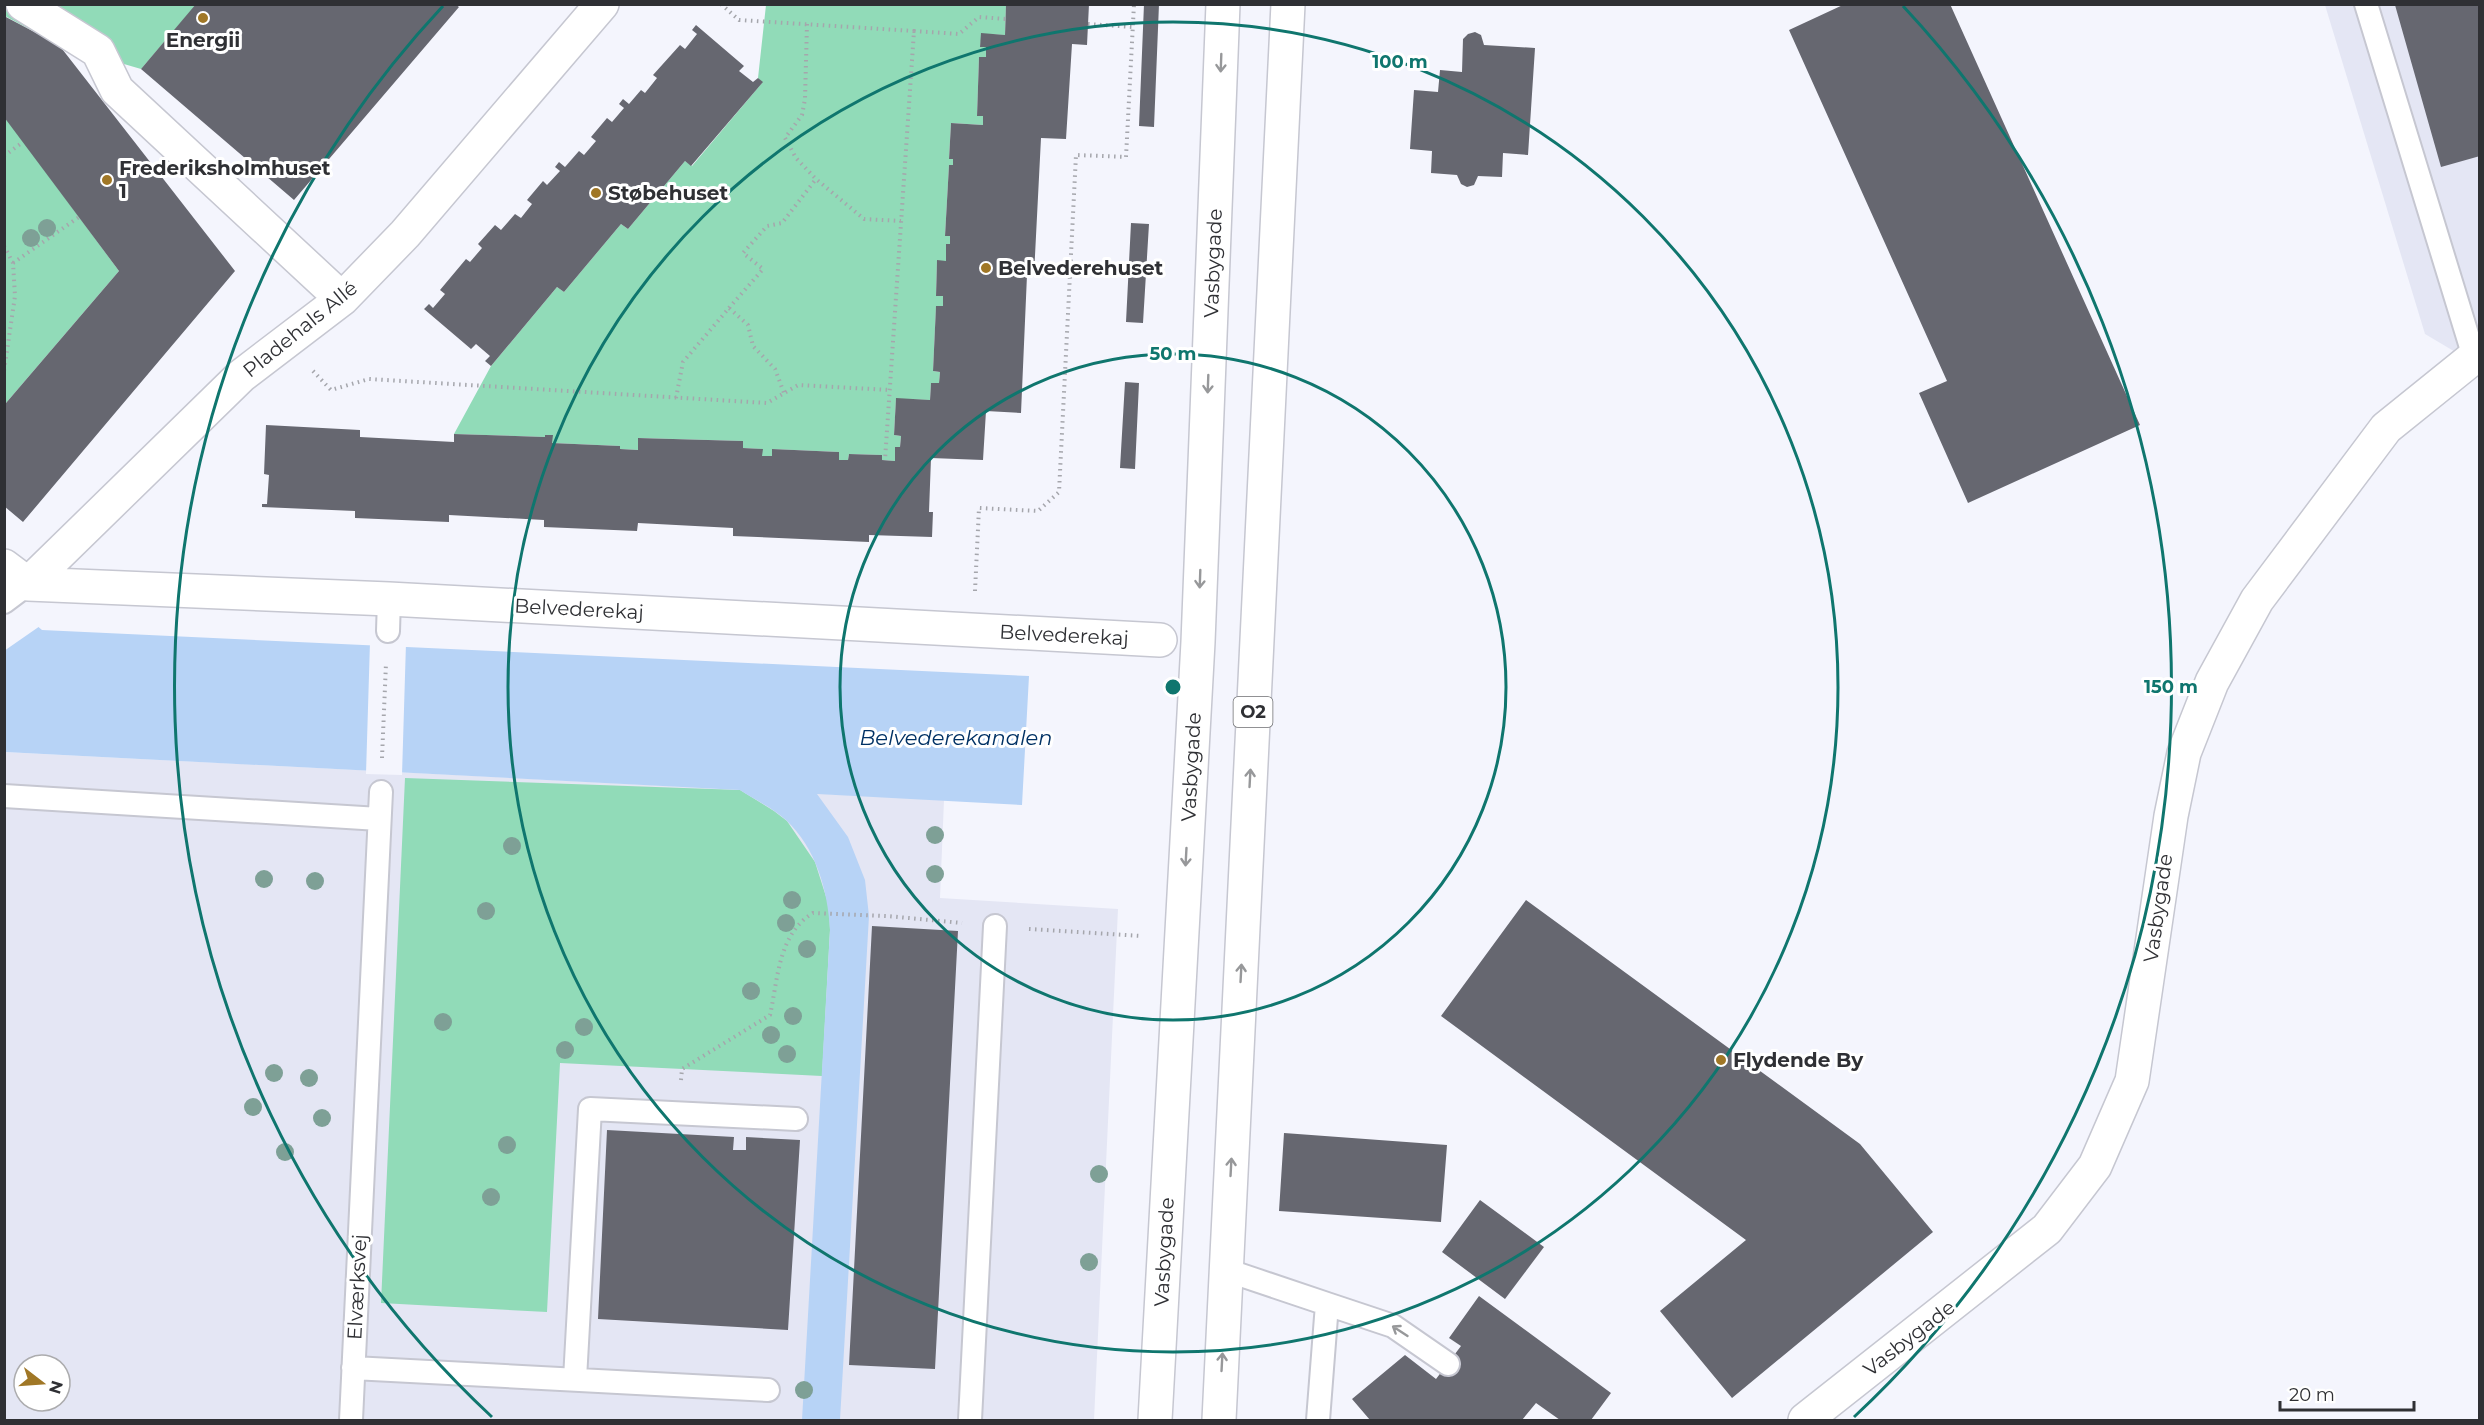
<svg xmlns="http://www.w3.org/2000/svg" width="2484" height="1425" viewBox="0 0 2484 1425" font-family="Montserrat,sans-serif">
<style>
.built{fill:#e4e6f4;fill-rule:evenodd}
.green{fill:#91dbb8}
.water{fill:#b7d3f6}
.pier{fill:#f4f5fd}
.building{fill:#666770}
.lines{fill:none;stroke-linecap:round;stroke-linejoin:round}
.service-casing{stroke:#c6c7d1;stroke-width:26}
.minor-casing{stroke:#c6c7d1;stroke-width:36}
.primary-casing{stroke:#c6c7d1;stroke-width:36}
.path{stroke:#a5a6ac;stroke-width:4;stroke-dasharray:1.5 4.5;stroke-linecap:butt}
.service{stroke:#fff;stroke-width:22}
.minor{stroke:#fff;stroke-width:33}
.primary{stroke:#fff;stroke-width:33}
.tree{fill:#7ea096}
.oneway{stroke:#97989a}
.ring{fill:none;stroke:#0f766e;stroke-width:3}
.poi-dot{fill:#a07726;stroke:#fff;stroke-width:2}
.labels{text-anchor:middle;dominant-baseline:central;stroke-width:6;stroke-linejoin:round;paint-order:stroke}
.shield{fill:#fff;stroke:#6d6e71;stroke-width:1.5}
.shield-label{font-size:18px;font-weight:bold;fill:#2f3034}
.poi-label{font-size:20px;font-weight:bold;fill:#2f3034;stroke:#fff;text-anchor:start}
.street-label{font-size:20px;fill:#2f3034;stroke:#fff}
.water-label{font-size:21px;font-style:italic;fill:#003164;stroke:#fff}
.centre{fill:#0f766e;stroke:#fff;stroke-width:3}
.ring-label{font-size:18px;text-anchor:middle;font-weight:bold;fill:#0f766e;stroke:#fff;stroke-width:6;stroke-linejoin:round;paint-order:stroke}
</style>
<rect width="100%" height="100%" fill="#f4f5fd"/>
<path class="built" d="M2325,5H2479V366L2425,334Z
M4,752L944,800L940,898L1118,909L1094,1420H5ZM24,1365H60V1401H24Z"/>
<path class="green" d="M4,5H196L141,69L59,45L5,16Z
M766,5H1006L1005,35L982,34L980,47H986V57H979L977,116H983V125L951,123L949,159H953V165H949L945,236H950V244H946V261H937L936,295L943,296V306L936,307L933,371L940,372L939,383H931L930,400L896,399L894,435L901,436L900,447H895V461L882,460V455L849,454L848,460H839V452L772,449V456H762V449L743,448V441L639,438L638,450L620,449V446L552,443V435H545V437L454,434L491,366L557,287L564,292L621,224L628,229L685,161L692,166L762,83L758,78Z
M5,117L119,271L6,403L5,402Z
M405,778L740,790L774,811L787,821L815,862L829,906L830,930L822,1076L560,1063L547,1312L381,1303Z"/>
<path class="water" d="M4,598L42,630L1029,676L1022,805L817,794L848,837L865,880L869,916L840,1420H802L830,930C828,891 816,848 786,820C773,808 755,800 740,790L5,752Z"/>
<path class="pier" d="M4,596L40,626L4,651Z
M370,642L406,643L402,775L366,774Z"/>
<path class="building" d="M196,4H455L459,7L294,200L141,69Z
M1006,4H1089L1087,45L1072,44L1066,139L1041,138L1034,275H1027L1021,413L986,411L983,460L931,458L929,512H933L932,537L869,535V542L733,536V528L638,523L637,531L544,527V520L449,515V522L355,518V511L262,507V504H267L269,475L264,474L266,425L360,430V437L454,442V434L545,437V435H553L552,443L620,446V449L638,450V438L743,441V448L763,449L762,456H772V449L839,452V460H848L849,454L882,455V460L895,461V447H900L901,436L894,435L896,398L930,400L931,383H939L940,372L933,371L936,306H943V296H936L937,260L946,261V244H950V236H945L949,165H953V159H949L951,123L983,125V116H977L979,57H986V47H980L981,33L1005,35Z
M1144,4H1159L1154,127L1139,126Z
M1845,4H1950L2140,425L1968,503L1919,393L1947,381L1789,30Z
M2395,5H2480V156L2441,167Z
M4,16L59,45L235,271L23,522L4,506V402L6,403L119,271L4,117Z
M696,25L744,66L739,71L753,82L758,78L763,82L691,166L685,161L628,229L621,224L564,292L557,287L491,366L485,361L490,356L476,344L471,349L424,309L429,304L433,308L445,294L440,290L466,259L470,262L482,248L478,244L495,225L501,230L515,214L521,218L532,204L527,200L543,181L547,185L560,171L555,167L559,162L565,167L579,151L584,155L596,141L591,137L607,118L612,122L624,108L619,104L623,99L629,104L641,90L645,93L657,78L653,75L680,45L685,49L697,34L692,30Z
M1475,32L1481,35L1484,45L1535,48L1528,155L1503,153L1502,177L1478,176L1474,185L1467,187L1461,184L1457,175L1431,173L1432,151L1410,149L1414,90L1438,92L1440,70L1462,72L1463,39L1468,34Z
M1131,223L1149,224L1143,323L1126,322Z
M1125,382L1139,383L1135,469L1120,468Z
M1526,900L1860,1144L1933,1232L1732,1398L1660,1311L1746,1240L1441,1016Z
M872,926L958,931L935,1369L849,1365Z
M607,1130L734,1137L733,1150H746V1137L800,1140L788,1330L598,1319Z
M1284,1133L1447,1145L1441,1222L1279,1211Z
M1480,1200L1544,1247L1505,1299L1442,1252Z
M1479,1296L1611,1393L1591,1420H1560L1536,1403L1522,1420H1370L1352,1399L1405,1355L1436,1379L1461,1346L1449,1338Z"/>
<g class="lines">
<defs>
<path id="service" d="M2366,4L2474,357
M4,602L28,584
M388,631L389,599
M4,796L379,819
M1226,1270L1327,1304L1318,1420
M1327,1304L1393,1326L1448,1364
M353,1368L768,1390
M575,1379L590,1109L796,1119
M351,1420L381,792
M970,1420L995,926"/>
<path id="minor" d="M23,4L98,51L117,90L342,299
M4,566L28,584L389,599L1160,640
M28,584L241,376L342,299L405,234L602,4
M1805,1420L2047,1229L2095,1166L2132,1081L2171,816L2184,753L2212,682L2257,600L2386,428L2474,357"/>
<path id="primary" d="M1155,1420L1198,642L1223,4
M1219,1420L1288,4"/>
</defs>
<use href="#service" class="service-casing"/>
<use href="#minor" class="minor-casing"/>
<use href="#primary" class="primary-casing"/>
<path class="path" d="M721,4L739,20L914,31L885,460
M807,24L805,99L802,115L785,138L796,158L816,179L864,219L901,221
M1088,24L1133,27
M914,31L959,34L979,17L1006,19
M4,156L23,142
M4,246L13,263L15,296L4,371
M13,263L79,217
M729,308L763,269L743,253L767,226L782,223L816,179
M313,371L331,390L369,379L767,403L798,385L890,390
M676,398L683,362L729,308L748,325L753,346L775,369L784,393
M975,591L979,508L1038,511L1059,492L1076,155L1126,157L1134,4
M382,758L386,663
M1029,929L1142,936
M681,1080L682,1069L770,1015C778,979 778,934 813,913L887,916L962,923"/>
<use href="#service" class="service"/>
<use href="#minor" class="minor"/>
<use href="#primary" class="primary"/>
</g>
<g class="tree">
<circle cx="47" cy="228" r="9"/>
<circle cx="31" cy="238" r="9"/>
<circle cx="935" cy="835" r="9"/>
<circle cx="512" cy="846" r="9"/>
<circle cx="935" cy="874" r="9"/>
<circle cx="264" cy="879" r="9"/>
<circle cx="315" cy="881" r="9"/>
<circle cx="792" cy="900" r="9"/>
<circle cx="486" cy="911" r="9"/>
<circle cx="786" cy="923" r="9"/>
<circle cx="807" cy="949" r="9"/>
<circle cx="751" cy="991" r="9"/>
<circle cx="793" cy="1016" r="9"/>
<circle cx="443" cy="1022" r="9"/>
<circle cx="584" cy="1027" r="9"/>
<circle cx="771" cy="1035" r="9"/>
<circle cx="565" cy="1050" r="9"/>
<circle cx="787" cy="1054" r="9"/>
<circle cx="274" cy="1073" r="9"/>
<circle cx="309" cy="1078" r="9"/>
<circle cx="253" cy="1107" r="9"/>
<circle cx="322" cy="1118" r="9"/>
<circle cx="507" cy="1145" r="9"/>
<circle cx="285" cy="1152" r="9"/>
<circle cx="1099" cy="1174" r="9"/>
<circle cx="491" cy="1197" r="9"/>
<circle cx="1089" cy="1262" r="9"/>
<circle cx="804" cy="1390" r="9"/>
</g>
<defs><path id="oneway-shaft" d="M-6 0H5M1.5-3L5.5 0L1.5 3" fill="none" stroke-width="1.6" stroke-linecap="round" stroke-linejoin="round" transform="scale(1.5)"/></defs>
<g class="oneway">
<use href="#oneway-shaft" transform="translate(1221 63) rotate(92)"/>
<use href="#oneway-shaft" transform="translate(1208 384) rotate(92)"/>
<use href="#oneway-shaft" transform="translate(1200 579) rotate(92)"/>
<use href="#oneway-shaft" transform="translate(1250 778) rotate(-87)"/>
<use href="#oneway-shaft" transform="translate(1186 857) rotate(93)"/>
<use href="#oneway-shaft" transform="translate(1241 973) rotate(-87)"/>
<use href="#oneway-shaft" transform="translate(1231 1167) rotate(-87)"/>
<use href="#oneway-shaft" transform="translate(1400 1331) rotate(-147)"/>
<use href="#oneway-shaft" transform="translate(1222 1362) rotate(-87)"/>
</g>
<g class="ring">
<circle cx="1173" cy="687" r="333"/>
<circle cx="1173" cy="687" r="665"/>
<path d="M492 1417A998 998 0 0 1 443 6M1903 6A998 998 0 0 1 1854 1417"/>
</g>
<g class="poi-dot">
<circle cx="203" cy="18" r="6"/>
<circle cx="107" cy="180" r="6"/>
<circle cx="596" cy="193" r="6"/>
<circle cx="986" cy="268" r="6"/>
<circle cx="1721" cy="1060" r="6"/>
</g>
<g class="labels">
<rect class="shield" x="1233.5" y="697" width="39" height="30" rx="4.5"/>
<g class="shield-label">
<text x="1253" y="712">O2</text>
</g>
<g class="poi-label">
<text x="203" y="40" text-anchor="middle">Energii</text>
<text x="119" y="168">Frederiksholmhuset<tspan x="119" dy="23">1</tspan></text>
<text x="608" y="193">Støbehuset</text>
<text x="998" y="268">Belvederehuset</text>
<text x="1733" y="1060">Flydende By</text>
</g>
<g class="street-label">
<text transform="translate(1213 263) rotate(-88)">Vasbygade</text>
<text transform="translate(300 329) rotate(-39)">Pladehals Allé</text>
<text transform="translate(579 609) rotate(3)">Belvederekaj</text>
<text transform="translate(1064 635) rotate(3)">Belvederekaj</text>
<text transform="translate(1191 767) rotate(-87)">Vasbygade</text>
<text transform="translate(2158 908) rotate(-82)">Vasbygade</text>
<text transform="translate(1164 1252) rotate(-87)">Vasbygade</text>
<text transform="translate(357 1287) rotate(-87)">Elværksvej</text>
<text transform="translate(1909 1338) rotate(-38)">Vasbygade</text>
</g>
<g class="water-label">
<text x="956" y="737">Belvederekanalen</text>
</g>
</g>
<circle cx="1173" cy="687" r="9" class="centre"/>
<g class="ring-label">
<text x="1400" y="68">100 m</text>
<text x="1173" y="360">50 m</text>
<text x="2171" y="693">150 m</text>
</g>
<rect width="2484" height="1425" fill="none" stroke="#2f3034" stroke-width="12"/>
<g transform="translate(42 1383) rotate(107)"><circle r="28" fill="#ffffff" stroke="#acacae" stroke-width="1.5"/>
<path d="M0-4.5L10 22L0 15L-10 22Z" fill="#a07726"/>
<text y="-9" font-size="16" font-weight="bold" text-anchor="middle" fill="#2f3034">N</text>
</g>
<path d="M2280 1401v9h134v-9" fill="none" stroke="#2f3034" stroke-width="3"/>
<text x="2289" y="1401" font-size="18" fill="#2f3034" stroke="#ffffff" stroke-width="4.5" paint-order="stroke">20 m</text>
</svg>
